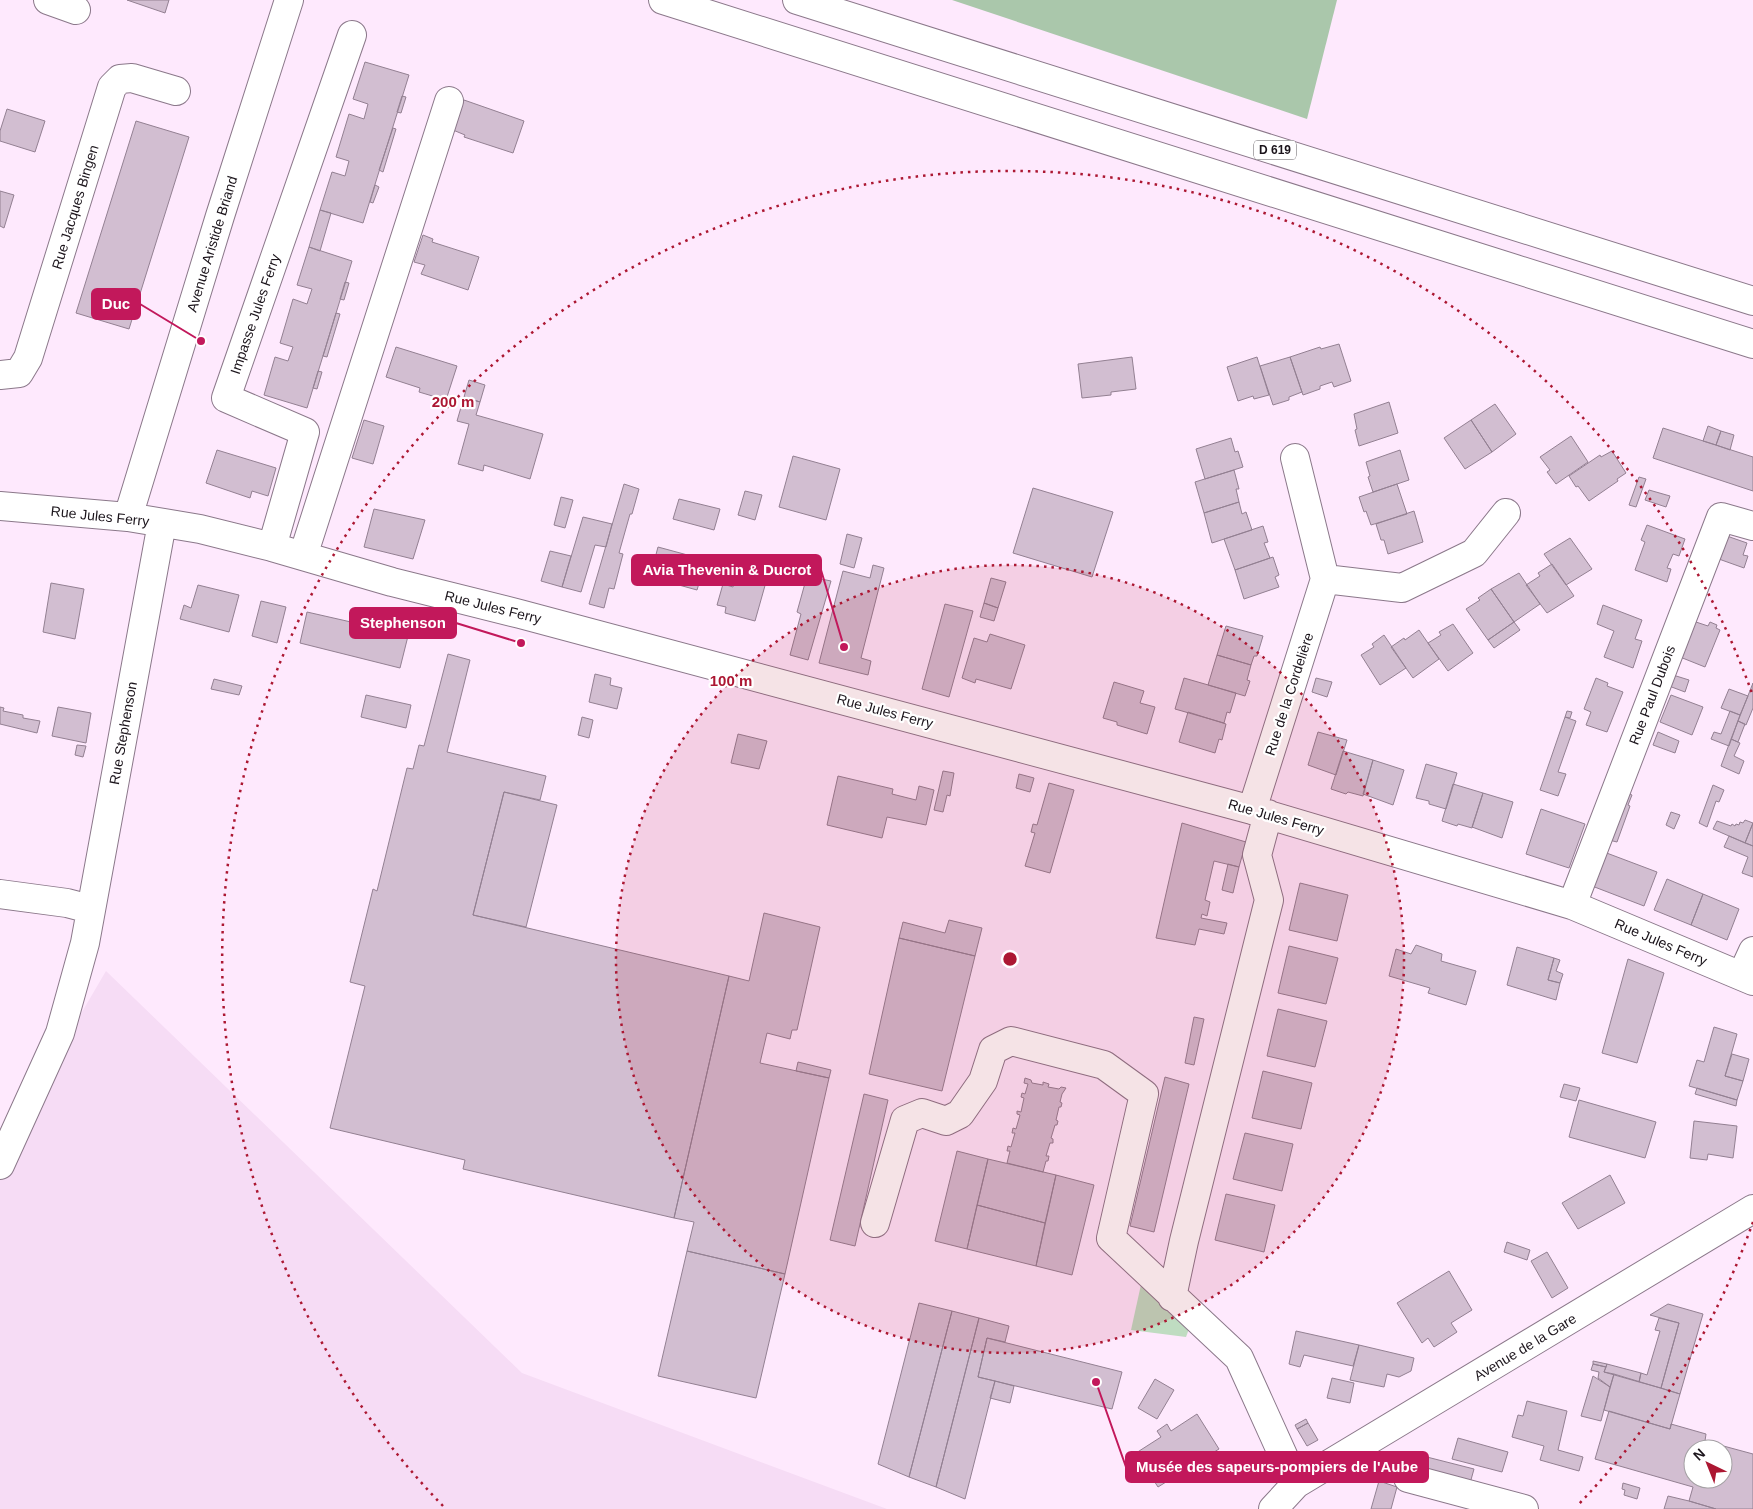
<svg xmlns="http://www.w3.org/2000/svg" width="1753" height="1509" viewBox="0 0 1753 1509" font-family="Helvetica,sans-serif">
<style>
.built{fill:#f6dcf5}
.green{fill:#bfdcc1}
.forest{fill:#aac7ab}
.building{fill:#d2bed1;stroke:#938092;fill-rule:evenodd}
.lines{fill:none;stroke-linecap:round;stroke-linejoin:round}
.minor-casing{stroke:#8b788a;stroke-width:30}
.highway-casing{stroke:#8b788a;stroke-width:30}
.minor{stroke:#fff;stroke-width:28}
.highway{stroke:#fff;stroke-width:28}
.ring{fill:none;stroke:#ac1732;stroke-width:2.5;stroke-dasharray:2.5 5}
.labels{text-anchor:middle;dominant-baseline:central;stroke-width:4.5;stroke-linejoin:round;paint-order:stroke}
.shield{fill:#fff;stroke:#5f5a5f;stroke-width:1}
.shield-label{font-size:12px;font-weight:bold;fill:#1b141b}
.street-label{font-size:14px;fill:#1b141b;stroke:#fff}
.centre{fill:#ac1732;stroke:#fff;stroke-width:2.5}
.ring-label{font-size:15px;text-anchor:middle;font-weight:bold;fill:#ac1732;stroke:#fff;stroke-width:4.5;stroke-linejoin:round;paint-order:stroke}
.leader{fill:none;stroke:#c2185b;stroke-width:2}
.callout-dot{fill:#c2185b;stroke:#fff;stroke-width:2}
.callout{fill:#c2185b;stroke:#c2185b;stroke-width:2}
.callout-label{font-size:15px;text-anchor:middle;font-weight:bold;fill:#fff}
</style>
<rect width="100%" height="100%" fill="#fee9fd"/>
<path class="built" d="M106,971L522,1373L887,1509H0V1152Z"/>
<path class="green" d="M1142,1280L1189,1329L1186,1337L1131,1330Z"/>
<path class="forest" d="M952,0H1337L1307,119Z"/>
<path class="building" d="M127,0H169L165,13Z
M365,62L409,75L363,223L320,210L332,172L345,176L349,161L336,157L349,114L364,119L368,104L353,99Z
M402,96L406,97L401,113L397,112Z
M464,100L524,121L513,153L464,137L465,135L453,130Z
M7,109L45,121L35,152L0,141V131Z
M136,121L189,137L129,329L76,313Z
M393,128L396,129L383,172L379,170Z
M375,185L379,187L373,203L370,202Z
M0,191L14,195L4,228L0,226Z
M320,210L331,213L320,251L309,247Z
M423,235L433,239L432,242L479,257L468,290L421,274L425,265L414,262Z
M309,247L352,261L307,408L264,395L275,357L288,361L293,347L280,343L293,299L307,304L312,289L297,285Z
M345,282L349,283L344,300L340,299Z
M336,313L340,314L327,357L323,356Z
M1339,344L1351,381L1334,387L1332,382L1320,386V389L1303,395L1290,357L1320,347L1321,349Z
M396,347L457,366L446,400L419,392L420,388L386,377Z
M1132,357L1136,389L1111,392V395L1082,398L1078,364Z
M1257,357L1269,395L1254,399L1253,396L1238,401L1227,367Z
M1290,357L1302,392L1289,397V400L1273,405L1260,366Z
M318,371L322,372L317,389L313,388Z
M469,380L485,385L480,402L464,397Z
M464,397L480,402L476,415L543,434L530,479L484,465L483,471L458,464L469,424L457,421Z
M1389,402L1398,433L1359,446L1355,430L1357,429L1354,414Z
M1495,404L1516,434L1492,452L1471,420Z
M364,420L384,426L373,464L352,458Z
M1471,420L1492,452L1465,469L1444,438Z
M1708,426L1721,431L1716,445L1703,441Z
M1663,428L1753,457V491L1653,458Z
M1721,431L1734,435L1730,450L1716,445Z
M1571,436L1588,462L1556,484L1547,472L1550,470L1540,457Z
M1231,438L1235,452L1238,451L1243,467L1205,479L1196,449Z
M217,450L276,468L268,496L252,491L250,498L206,483Z
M1400,450L1409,480L1373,492L1368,477L1370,476L1366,462Z
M1612,451L1626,473L1617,479L1618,481L1589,501L1578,486L1576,487L1569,476L1600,455L1601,457Z
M793,456L840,469L826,520L779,507Z
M1234,470L1239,489H1236L1239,502L1204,513L1195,482Z
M1639,477L1646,479L1636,507L1629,505Z
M624,484L639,489L632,514H630L619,553L623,554L614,589L609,588L604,608L589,604Z
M1397,484L1407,514L1371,525L1366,511L1364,512L1359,497Z
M1033,488L1113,512L1092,577L1013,553Z
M1649,490L1670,496L1666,507L1645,500Z
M745,491L762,495L755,520L738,515Z
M561,497L573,500L565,528L554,525Z
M679,499L720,509L714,530L673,519Z
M1239,502L1242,514L1246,512L1252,530L1212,543L1204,513Z
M374,509L425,520L413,559L364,547Z
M1414,511L1423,542L1388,554L1384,540H1381L1376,524Z
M583,517L612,524L606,547L595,545L581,592L562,587Z
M1647,525L1685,539L1679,556L1673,554L1667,568L1671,569L1667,582L1635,570L1645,542L1641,540Z
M1263,526L1268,542L1264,543L1270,558L1235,570L1224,539Z
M847,534L862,538L854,568L840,564Z
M1724,535L1747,543L1743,555L1748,556L1744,568L1716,558Z
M1570,538L1592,569L1566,585L1544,554Z
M658,547L706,560L697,590L650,577Z
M550,551L571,556L562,587L541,581Z
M1273,557L1279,575L1275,577L1279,587L1244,599L1235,570Z
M1552,564L1574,596L1547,613L1526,585L1540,576L1538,573Z
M873,565L884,568L861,658L871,661L868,675L819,663L843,571L870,578Z
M1519,573L1540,604L1514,622L1491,589Z
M736,574L766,582L755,621L725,613L726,607L717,605L723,584L733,587Z
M807,576L831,581L808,660L790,655L801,614L797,612Z
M991,578L1006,582L998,608L984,603Z
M51,583L84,589L75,639L43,632Z
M198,585L239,595L229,632L180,619L184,605L191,608Z
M1491,589L1514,622L1488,640L1466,609L1480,600L1478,598Z
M261,601L286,607L277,643L252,636Z
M984,603L998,608L994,621L980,617Z
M945,604L973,611L949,697L922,689Z
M1603,605L1642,620L1635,639L1642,641L1633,668L1604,657L1614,631L1597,624Z
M307,612L351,622L352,616L364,619L362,625L408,636L400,668L300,643Z
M1693,621L1708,626L1710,622L1717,625L1716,628L1720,630L1705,667L1680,657Z
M1514,622L1520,630L1494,648L1488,640Z
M1453,624L1473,653L1448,671L1428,643L1441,635L1439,632Z
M1226,626L1263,636L1257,656H1254L1251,665L1217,655Z
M1419,630L1439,659L1413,678L1391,647L1404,638L1405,640Z
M990,634L1025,645L1011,689L976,679L975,683L962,678L974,638L987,642Z
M1384,635L1406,668L1380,685L1361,655L1374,647L1372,644Z
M448,654L470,660L447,752L546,776L540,800L504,792L473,915L729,976L674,1218L463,1169L465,1160L330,1128L365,986L350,982L373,889L377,891L407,768L413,769L419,745L424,746Z
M1217,655L1251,665L1247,680L1250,681L1245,696L1208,685Z
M595,674L611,678L610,685L622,688L617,709L589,702Z
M1673,675L1689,680L1685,692L1669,686Z
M1184,678L1236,693L1230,713L1227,712L1224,723L1175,709Z
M1316,678L1332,682L1327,697L1312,692Z
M1596,678L1608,683L1607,686L1623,692L1607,732L1586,725L1591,712L1584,709Z
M214,679L242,686L239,695L211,689Z
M1114,682L1144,691L1140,703L1155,707L1147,734L1117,725V722L1103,718Z
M1753,683V708L1746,725L1738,721Z
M1729,689L1748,696L1740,715L1721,708Z
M366,695L411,705L406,728L361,717Z
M1671,695L1703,707L1692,735L1660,722Z
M0,707L4,708L3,711L23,715V718L40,721L37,733L0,724Z
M58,707L91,713L86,743L52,736Z
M1567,711L1572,712L1570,718L1565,717Z
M1730,711L1740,715L1729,746L1711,739L1714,732L1721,734Z
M1188,712L1226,724L1222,740L1219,739L1215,753L1179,742Z
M582,717L593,720L589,738L578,735Z
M1565,717L1576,721L1558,772L1566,774L1558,796L1540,790Z
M1738,721L1745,724L1738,742L1731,739Z
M1318,732L1347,740L1336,775L1308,765Z
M1658,732L1679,741L1675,753L1653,745Z
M738,734L767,741L759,769L731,763Z
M1731,739L1740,743L1734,756L1744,761L1739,774L1721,766Z
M77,745L86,746L83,757L75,755Z
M1343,751L1373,760L1363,796L1348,792L1346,794L1331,789Z
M1373,760L1404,770L1393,805L1363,794Z
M1426,764L1457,773L1446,809L1429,804V801L1416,798Z
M943,771L954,773L950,796L947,795L943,812L934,810Z
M1019,774L1034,778L1030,792L1016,788Z
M838,776L893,789L892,794L916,800L919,786L934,790L926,825L887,817L882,838L827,825Z
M1049,783L1074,790L1050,873L1025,866L1035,833L1031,832L1033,824L1037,825Z
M1453,784L1483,793L1472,828L1458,824L1457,826L1442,821Z
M1713,785L1724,790L1719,802L1716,801L1707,827L1699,823Z
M504,792L557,805L526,927L473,915Z
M1625,792L1632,795L1628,805L1630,806L1617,842L1609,840Z
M1483,793L1513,802L1502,838L1472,827Z
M1541,809L1585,824L1569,868L1526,854Z
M1671,812L1680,815L1674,829L1666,825Z
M1745,820L1753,823L1745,843L1713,829L1717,821L1731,826L1732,824L1735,826L1736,824L1739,825L1740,822L1743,823Z
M1182,823L1246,842L1239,867L1214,861L1205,900L1210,902L1207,916L1202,914L1201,918L1227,923L1224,934L1199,929L1195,945L1156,938Z
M1753,823V846L1745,843Z
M1729,836L1753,846V877L1742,873L1748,857L1724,847Z
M1604,852L1657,872L1644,906L1592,886Z
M1228,864L1239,867L1233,893L1222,890Z
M1667,879L1703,894L1691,925L1654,910Z
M1300,883L1348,895L1337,941L1289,930Z
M1703,894L1739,909L1727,940L1691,925Z
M764,913L820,927L797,1030H792L790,1039L767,1033L760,1063L829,1078L785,1274L687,1251L694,1222L674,1218L729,976L749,981Z
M949,920L982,928L975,956L899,938L903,922L945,933Z
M899,938L975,956L942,1091L869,1074Z
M1416,945L1442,954L1441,961L1476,971L1466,1005L1428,993L1430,988L1389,976L1396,949L1411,954Z
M1289,946L1338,958L1326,1004L1278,993Z
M1517,947L1554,958L1548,980L1560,983L1556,1000L1507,985Z
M1554,958L1560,960L1556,971L1563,974L1560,983L1548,980Z
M1628,959L1664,973L1637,1063L1602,1053Z
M1278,1009L1327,1021L1315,1067L1267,1056Z
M1194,1017L1204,1019L1194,1065L1185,1063Z
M1714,1027L1737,1034L1725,1076L1743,1081L1737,1100L1689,1086L1697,1060L1704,1062Z
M1732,1054L1749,1059L1743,1081L1725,1076Z
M798,1062L831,1070L829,1078L796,1071Z
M1263,1071L1312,1083L1301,1129L1252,1118Z
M1165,1077L1189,1084L1154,1232L1130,1226Z
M1025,1078L1031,1080L1032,1083L1043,1085V1082L1049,1084L1048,1087L1059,1089L1061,1087L1066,1088L1062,1094L1060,1102L1062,1103L1061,1107H1059L1056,1120L1058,1121L1057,1125H1055L1051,1138L1053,1139V1143H1050L1046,1156H1049L1048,1161H1046L1043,1172L1007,1163L1010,1151H1007L1008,1146L1011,1147L1015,1133H1012L1013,1128L1016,1129L1020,1115L1017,1114V1111L1021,1112L1024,1098L1021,1097L1022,1093L1025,1094L1028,1084L1024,1083Z
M1564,1084L1580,1088L1576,1101L1560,1097Z
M1697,1088L1737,1100L1736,1106L1695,1094Z
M864,1094L888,1100L855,1246L830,1240Z
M1579,1100L1656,1122L1645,1158L1569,1137Z
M1694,1121L1737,1126L1733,1158L1708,1154L1707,1160L1690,1158Z
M1245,1133L1293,1144L1282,1191L1233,1179Z
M957,1151L988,1159L967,1249L935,1241Z
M988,1159L1056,1175L1045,1223L977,1205Z
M1056,1175L1094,1185L1072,1275L1036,1266Z
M1610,1175L1625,1203L1578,1229L1562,1203Z
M1226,1194L1275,1205L1264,1252L1215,1240Z
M977,1205L1045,1223L1036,1266L967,1249Z
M1507,1242L1530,1250L1527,1260L1504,1252Z
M687,1251L785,1274L756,1398L658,1376Z
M1547,1252L1568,1288L1552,1298L1531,1261Z
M1449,1271L1472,1310L1451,1323L1457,1332L1434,1347L1428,1338L1422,1343L1397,1303Z
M919,1303L952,1311L909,1477L878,1464Z
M1668,1304L1703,1314L1680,1394L1661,1388L1679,1323L1650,1315Z
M952,1311L979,1318L936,1487L909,1477Z
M979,1318L1009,1326L1005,1342L987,1338L978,1377L995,1381L965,1499L936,1487Z
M1659,1318L1679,1323L1661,1388L1639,1382L1641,1373L1647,1375L1660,1331L1655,1330Z
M1296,1331L1359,1345L1353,1366L1304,1355L1300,1367L1289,1364Z
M987,1338L1122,1372L1112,1409L978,1377Z
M1359,1345L1414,1358L1411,1371L1399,1377L1387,1374L1384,1387L1350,1380Z
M1593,1361L1607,1364L1606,1367L1593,1364Z
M1593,1364L1606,1367L1604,1372L1614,1374L1610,1387L1598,1378L1599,1372L1591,1370Z
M1607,1364L1641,1373L1639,1382L1604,1372Z
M1614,1374L1680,1394L1670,1429L1604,1410Z
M1593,1376L1610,1387L1601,1421L1581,1416Z
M1332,1378L1354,1383L1350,1403L1327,1398Z
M1155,1379L1174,1390L1157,1419L1138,1408Z
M995,1381L1014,1386L1010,1403L990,1398Z
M1527,1401L1567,1411L1558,1450L1583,1457L1579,1471L1540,1460L1544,1446L1512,1437L1518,1415L1523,1416Z
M1609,1411L1670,1429L1671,1424L1706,1434L1705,1441L1753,1454V1509H1716L1689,1501L1693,1487L1595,1459ZM1693,1449H1723V1479H1693Z
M1197,1414L1219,1449L1158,1487L1136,1453L1161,1437L1157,1431L1167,1424L1171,1431Z
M1306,1419L1308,1423L1297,1429L1295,1425Z
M1308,1423L1318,1440L1307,1446L1297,1429Z
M1458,1438L1508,1452L1502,1472L1452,1459Z
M1423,1456L1474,1469L1469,1487L1417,1473Z
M1379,1481L1397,1487L1391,1509H1371Z
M1623,1483L1640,1488L1637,1499L1624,1495L1625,1490L1622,1489Z
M1668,1496L1689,1501L1716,1509H1664Z"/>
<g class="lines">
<defs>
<path id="minor" d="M48,0L76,10
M0,375L19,373L28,358L112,87L120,79L132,78L176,91
M0,506L128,517L200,529L272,547L392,582L520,614L1252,810L1572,905L1753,981
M128,517L220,216L289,0
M272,547L305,432L226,398L352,35
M303,556L449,101
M1325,579L1402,588L1474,553L1506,513
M1252,810L1325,579L1295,458
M0,894L67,903L90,909
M1572,905L1721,517L1753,526
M1742,975L1753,951
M0,1165L60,1033L85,943L162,523
M875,1223L905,1120L922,1113L946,1121L960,1114L983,1081L993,1050L1011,1041L1104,1065L1144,1094L1111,1238L1239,1358L1296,1484
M1172,1297L1184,1241L1269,900L1257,855L1268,814
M1408,1478L1524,1509
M1273,1509L1296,1484L1753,1209"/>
<path id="highway" d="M663,0L1753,344
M797,0L1753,301"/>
</defs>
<use href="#minor" class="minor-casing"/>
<use href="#highway" class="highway-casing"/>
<use href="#minor" class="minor"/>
<use href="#highway" class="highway"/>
</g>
<circle cx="1010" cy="959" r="394" fill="#ac1732" fill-opacity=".12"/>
<g class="ring">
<circle cx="1010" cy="959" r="394"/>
<path d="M1753 1222A788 788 0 0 1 1577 1506M443 1506A788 788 0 1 1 1753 696"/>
</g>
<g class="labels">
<rect class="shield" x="1254" y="140.5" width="42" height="19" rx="4"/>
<g class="shield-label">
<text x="1275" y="150">D 619</text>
</g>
<g class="street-label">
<text transform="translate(75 207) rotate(-73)">Rue Jacques Bingen</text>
<text transform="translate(212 244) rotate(-73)">Avenue Aristide Briand</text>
<text transform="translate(255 314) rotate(-71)">Impasse Jules Ferry</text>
<text transform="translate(100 516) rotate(6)">Rue Jules Ferry</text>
<text transform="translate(493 607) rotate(14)">Rue Jules Ferry</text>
<text transform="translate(1289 694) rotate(-72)">Rue de la Cordelière</text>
<text transform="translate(1652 695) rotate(-69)">Rue Paul Dubois</text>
<text transform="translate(885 711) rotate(15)">Rue Jules Ferry</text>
<text transform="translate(123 733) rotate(-80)">Rue Stephenson</text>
<text transform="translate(1276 817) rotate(16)">Rue Jules Ferry</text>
<text transform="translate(1661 942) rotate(23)">Rue Jules Ferry</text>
<text transform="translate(1525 1347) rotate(-31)">Avenue de la Gare</text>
</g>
</g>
<circle cx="1010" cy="959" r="8" class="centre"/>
<g class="ring-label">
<text x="453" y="407">200 m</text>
<text x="731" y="686">100 m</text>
</g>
<path class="leader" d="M201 341L140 304M844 647L821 570M521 643L456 623M1096 1382L1126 1467"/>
<g class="callout-dot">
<circle cx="201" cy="341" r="5"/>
<circle cx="844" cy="647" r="5"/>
<circle cx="521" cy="643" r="5"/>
<circle cx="1096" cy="1382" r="5"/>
</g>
<g class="callout">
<rect x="92" y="289" width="48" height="30" rx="5"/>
<rect x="632" y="555" width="189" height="30" rx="5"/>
<rect x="350" y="608" width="106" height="30" rx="5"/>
<rect x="1126" y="1452" width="302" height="30" rx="5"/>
</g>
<g class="callout-label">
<text x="116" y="309">Duc</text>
<text x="727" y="575">Avia Thevenin &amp; Ducrot</text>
<text x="403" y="628">Stephenson</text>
<text x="1277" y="1472">Musée des sapeurs-pompiers de l'Aube</text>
</g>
<g transform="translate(1708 1464) rotate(317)"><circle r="24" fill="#ffffff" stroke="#a4a1a4"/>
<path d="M0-4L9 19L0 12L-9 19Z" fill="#ac1732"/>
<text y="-8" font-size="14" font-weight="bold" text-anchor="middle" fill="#1b141b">N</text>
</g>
</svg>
